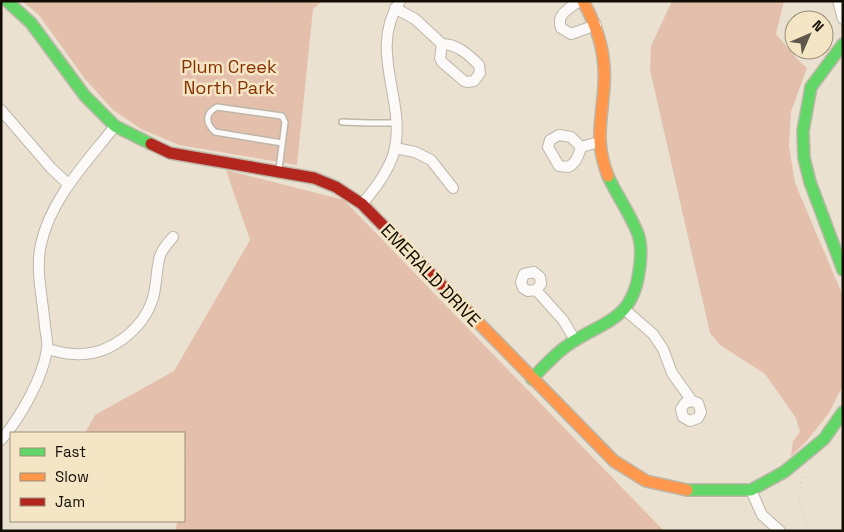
<svg xmlns="http://www.w3.org/2000/svg" width="844" height="532" viewBox="0 0 844 532" font-family="'Space Grotesk',sans-serif">
<style>
.green{fill:#e4c0ac}
.lines{fill:none;stroke-linecap:round;stroke-linejoin:round}
.lane-casing{stroke:#bdb7a9;stroke-width:8}
.street-casing{stroke:#bdb7a9;stroke-width:12}
.fast-casing{stroke:#bdb7a9;stroke-width:14}
.slow-casing{stroke:#bdb7a9;stroke-width:14}
.jam-casing{stroke:#bdb7a9;stroke-width:14}
.path{stroke:#cccac5;stroke-width:1;stroke-dasharray:1 4;stroke-linecap:butt}
.lane{stroke:#fcfaf8;stroke-width:5}
.street{stroke:#fcfaf8;stroke-width:10}
.fast{stroke:#63d668;stroke-width:11}
.slow{stroke:#ff974d;stroke-width:11}
.jam{stroke:#b3261e;stroke-width:11}
.labels{text-anchor:middle;dominant-baseline:central;stroke-width:5;stroke-linejoin:round;paint-order:stroke}
.park-label{font-size:18px;fill:#863102;stroke:#f4e5c5}
.street-label{font-size:18px;fill:#130e04;stroke:#f4e5c5}
</style>
<rect width="100%" height="100%" fill="#eae1d0"/>
<path class="green" d="M22,1H322L313,9L297,165L179,145L141,129L113,110L85,79L39,15Z
M672,1H784L776,34L798,60L807,68L791,112L789,146L795,183L843,296V385L829,413L806,442L791,456L793,441L800,432L796,418L765,374L720,345L710,333L650,70L651,46Z
M226,170L344,200L664,531H176L177,521H184V472L186,452H184V433H85L95,415L174,371L250,240Z"/>
<g class="lines">
<defs>
<path id="lane" d="M342,122L368,123H396
M279,169L285,122L282,116L217,107C205,113 205,123 215,132L282,143"/>
<path id="street" d="M579,1C569,9 556,14 561,28L571,34L596,25
M838,1L843,19
M395,8L415,19L442,44L440,58L442,62L464,81L467,82L474,81L480,73L479,65C468,54 457,44 442,44
M1,110L51,168L69,185
M581,147C579,155 576,164 568,167L559,166L548,147L550,140L559,135L571,137L581,147L599,142
M395,148L415,152L431,160L453,188
M362,204C375,189 391,168 395,148C405,98 368,50 400,1
M536,290L528,291L523,288L521,282L524,274L534,272L540,277L541,284L536,290L563,320L575,340
M624,309L653,334L663,349L672,373L692,401L685,403L681,409L683,417L690,421L698,418L701,412L698,403L692,401
M47,349C56,351 65,354 74,354C108,357 143,330 153,298C157,284 156,269 160,256C162,249 169,242 173,237
M1,440C20,418 43,378 47,349C48,342 46,334 45,327C43,299 35,271 41,244C51,198 87,162 115,126
M751,490L762,515L780,531"/>
<path id="fast" d="M7,1L31,23L85,96L115,126L151,144
M843,44L811,87L803,131L804,158L810,182L843,270
M532,379C543,367 555,354 568,345C602,321 632,322 639,272C641,260 642,246 638,234C630,213 617,196 608,176
M687,490H751L784,472L824,439L843,412"/>
<path id="slow" d="M583,1C598,28 606,54 604,85C602,121 594,140 608,176
M469,313L614,461L646,481L687,490"/>
<path id="jam" d="M151,144L170,153L314,178L336,187L362,204L469,313"/>
</defs>
<use href="#lane" class="lane-casing"/>
<use href="#street" class="street-casing"/>
<use href="#fast" class="fast-casing"/>
<use href="#slow" class="slow-casing"/>
<use href="#jam" class="jam-casing"/>
<path class="path" d="M126,1L160,37L220,89
M676,1L655,46L652,67L686,227L712,331L719,340L762,355L767,359L780,375L789,404L802,419L804,432L795,444L794,450
M218,99L221,89L271,94L270,88C255,82 230,78 232,57C233,51 233,47 237,43C241,39 249,37 255,35C273,29 282,18 289,1
M803,472L799,497L806,526L805,531"/>
<use href="#lane" class="lane"/>
<use href="#street" class="street"/>
<use href="#fast" class="fast"/>
<use href="#slow" class="slow"/>
<use href="#jam" class="jam"/>
</g>
<g class="labels">
<g class="park-label">
<text x="229" y="66">Plum Creek<tspan x="229" dy="21">North Park</tspan></text>
</g>
<g class="street-label">
<text transform="translate(431 275) rotate(46)">EMERALD DRIVE</text>
</g>
</g>
<rect width="844" height="532" fill="none" stroke="#130e04" stroke-width="5"/>
<rect x="10" y="432" width="175" height="90" fill="#f4e5c5" stroke="#9a8f78"/>
<rect x="20" y="448" width="25" height="8" fill="#63d668" stroke="#9a8f78"/>
<text x="55" y="457" font-size="15" fill="#130e04">Fast</text>
<rect x="20" y="473" width="25" height="8" fill="#ff974d" stroke="#9a8f78"/>
<text x="55" y="482" font-size="15" fill="#130e04">Slow</text>
<rect x="20" y="498" width="25" height="8" fill="#b3261e" stroke="#9a8f78"/>
<text x="55" y="507" font-size="15" fill="#130e04">Jam</text>
<g transform="translate(809 35) rotate(45)"><circle r="24" fill="#f4e5c5" stroke="#9a8f78"/>
<path d="M0-4L9 19L0 12L-9 19Z" fill="#5e584b"/>
<text y="-8" font-size="14" font-weight="bold" text-anchor="middle" fill="#130e04">N</text>
</g>
</svg>
